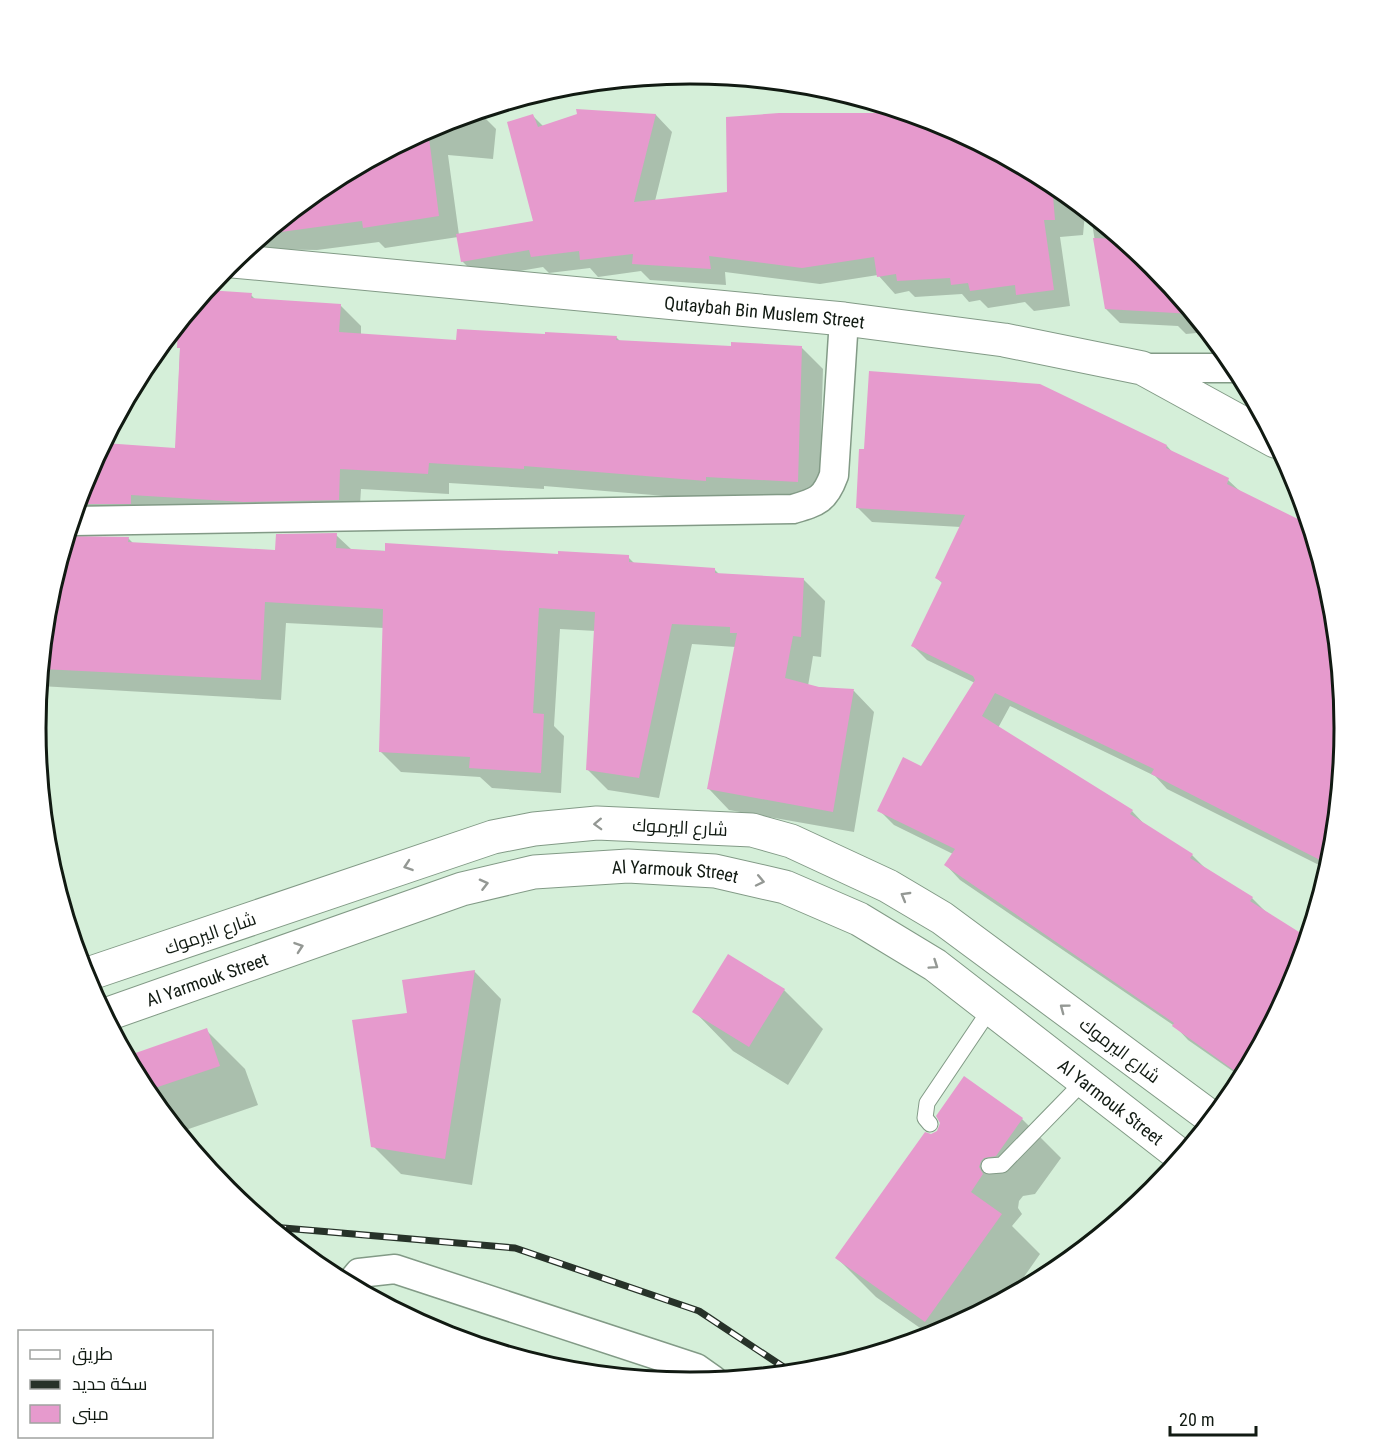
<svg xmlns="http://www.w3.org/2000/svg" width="1380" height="1456" viewBox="0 0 1380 1456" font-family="'Roboto Condensed',Cairo,sans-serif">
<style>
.shadow{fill:#0003}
.building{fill:#e69acd}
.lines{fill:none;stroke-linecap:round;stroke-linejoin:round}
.service-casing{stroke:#829a86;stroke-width:17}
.minor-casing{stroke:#829a86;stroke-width:31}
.tertiary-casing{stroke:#829a86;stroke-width:35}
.trunk-casing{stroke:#829a86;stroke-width:35}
.service{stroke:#fff;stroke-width:15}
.minor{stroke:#fff;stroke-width:28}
.tertiary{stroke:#fff;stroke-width:33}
.trunk{stroke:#fff;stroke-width:33}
.rail-casing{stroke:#273229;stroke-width:7}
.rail{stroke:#fff;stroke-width:4.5;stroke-dasharray:14;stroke-linecap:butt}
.oneway{stroke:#949894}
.labels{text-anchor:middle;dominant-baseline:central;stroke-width:4.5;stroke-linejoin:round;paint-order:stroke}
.street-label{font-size:18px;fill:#111a12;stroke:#fff}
.rim{fill:none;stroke:#111a12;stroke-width:3}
</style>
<rect width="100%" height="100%" fill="#d5efd9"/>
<path class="shadow" d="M893,109L941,124L1054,184L1090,214H1085L1083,235L1060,237L1070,306L1034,311L1025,302L988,308L980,300L969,302L962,294L915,297L909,291L895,294L878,275L820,284L725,272L726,285L650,280L641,271L598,277L590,268L549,273L543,267L479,278L462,261L458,237L385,248L379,242L317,250L254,249L251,246L327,184L440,124L479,112L496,129L493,159L448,155L459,235L535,222L533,116L544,127L579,115L578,110L656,115L672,132L655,201L728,193L893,114Z
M1092,223L1103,225L1153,266L1207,332L1186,334L1178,326L1120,323L1106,309Z
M206,292L251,295L256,300L340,305L361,326V335L458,342L616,337L620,341L732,347L802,348L823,369L819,502L726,501L544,486V489L449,483V494L361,489L359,520L71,525L86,477L176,450L181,323Z
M1167,446L1174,454L1228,480L1242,493L1309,528L1331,601L1344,728L1331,856L1327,869L1167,789L1155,776L1010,706L998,728L1132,811L1146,826L1192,855L1206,869L1252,898L1266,912L1306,939L1294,979L1241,1077L1188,1040L1176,1027L960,880L946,865L953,854L894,825L879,810L922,768L975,683L927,660L913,646L943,584L937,578L961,527L872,522L857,507Z
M336,535L352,550L628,557L635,564L714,569L720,575L804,580L825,601L821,657L813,656L808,686L854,691L874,712L854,832L729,810L709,789L736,647L692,644L659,798L608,790L587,769L596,631L560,629L554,726L564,736L561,793L492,788L480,777L401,772L380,751L384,628L286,623L281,700L40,686L49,600L68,537L128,538L134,544L277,551Z
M474,971L501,999L472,1185L401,1174L373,1146L409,1014Z
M784,990L823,1029L788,1085L733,1051L694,1011Z
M206,1030L245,1069L258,1105L180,1132L146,1091L128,1057Z
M1022,1119L1061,1158L1035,1194L1023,1196L1019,1201L1018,1208L1022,1214L1012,1226L1040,1254L1012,1294L930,1335L876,1297L837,1258L931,1135Z
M427,1317L443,1333L417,1320Z"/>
<path class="building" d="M576,109L656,114L634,202L727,192L726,117L779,113H903L940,124L1052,184L1055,220H1044L1054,290L1016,295L1015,285L970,291L968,283L951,285L950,278L897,281L896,274L877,277L874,257L802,268L709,256L711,269L632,264L633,254L580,260L579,251L531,257L529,250L461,262L456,234L533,221L507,122L533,114L538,127L577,114Z
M428,130L439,216L363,228L362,221L266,234L327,184Z
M1093,238L1120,239L1153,266L1193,314L1105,309Z
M207,290L252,293L251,298L341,304L339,332L456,340L457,329L545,334V332L617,336L616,340L731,346V342L802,346L798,482L706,477V481L524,466V469L429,463L428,474L340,469L339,500L244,502L131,495V504H78L86,477L104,443L175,448L180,348H177L178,326Z
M869,371L1040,384L1167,445L1166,448L1229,478L1227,484L1308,524L1331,601L1344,728L1333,838L1322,861L1151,774L1154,769L995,693L982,716L1133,810L1130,814L1193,854L1190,858L1253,897L1250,901L1307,937L1301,957L1273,1002L1279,1007L1242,1076L1172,1026L1174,1023L944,865L955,849L877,811L903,757L921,766L975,680L973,676L911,646L942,582L935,578L965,515L856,508L859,449H864Z
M337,533L336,548L385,551V543L558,554V551L593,553L629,555V562L715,568V573L804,578L801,637L793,636L785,678L819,687L854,689L833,812L707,789L737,633H730V627L672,624L639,778L586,770L595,612L539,608L533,713L544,714L541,773L469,768L470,757L379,752L383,609L265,602L261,680L42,669L49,600L68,536L129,537L128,542L275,550L276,534Z
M728,954L785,989L749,1047L692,1012Z
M475,970L445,1159L371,1147L352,1020L407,1013L402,980Z
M207,1028L220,1066L146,1091L127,1056Z
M964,1076L1023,1118L996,1156L984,1158L981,1161L979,1167L983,1174L971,1192L1002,1214L925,1322L835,1258L925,1132L931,1134L937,1131L940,1123L936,1116Z"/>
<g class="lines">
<defs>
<path id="service" d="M930,1124L925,1118L927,1103L991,1008
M989,1166L1002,1165L1084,1081"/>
<path id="minor" d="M1142,368H1236
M73,521L793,509C817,502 825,500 834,475L844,319
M350,1284L359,1273L395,1269L696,1368L713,1380"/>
<g id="tertiary">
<path id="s1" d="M233,261L844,319L1004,340L1142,368L1275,441"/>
</g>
<g id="trunk">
<path d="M85,975L493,837L534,829L597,823L752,830L791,841L888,886L942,918L1212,1118"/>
<path id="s2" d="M105,1015L462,889L534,872L628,866L715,871L785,887L859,919L935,965L1181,1156"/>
</g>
</defs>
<use href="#service" class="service-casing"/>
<use href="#minor" class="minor-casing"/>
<use href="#tertiary" class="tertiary-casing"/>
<use href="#trunk" class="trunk-casing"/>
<use href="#service" class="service"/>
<use href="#minor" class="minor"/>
<use href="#tertiary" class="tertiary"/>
<use href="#trunk" class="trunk"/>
<defs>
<path id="rail" d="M272,1227L515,1248L699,1311L791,1372"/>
</defs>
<use href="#rail" class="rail-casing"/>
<use href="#rail" class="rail"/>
</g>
<defs><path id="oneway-chevron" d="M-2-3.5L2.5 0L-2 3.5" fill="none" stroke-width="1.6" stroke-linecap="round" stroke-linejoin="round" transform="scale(1.5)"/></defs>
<g class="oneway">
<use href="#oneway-chevron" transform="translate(598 824) rotate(178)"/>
<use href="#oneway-chevron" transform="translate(408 866) rotate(161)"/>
<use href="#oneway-chevron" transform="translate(760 881) rotate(12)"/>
<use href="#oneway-chevron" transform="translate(484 884) rotate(-14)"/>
<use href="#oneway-chevron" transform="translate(905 896) rotate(-150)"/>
<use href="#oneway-chevron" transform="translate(299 947) rotate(-19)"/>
<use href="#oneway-chevron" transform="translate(934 965) rotate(34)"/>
<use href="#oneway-chevron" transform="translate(1064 1008) rotate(-143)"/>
</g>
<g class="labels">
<g class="street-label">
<text stroke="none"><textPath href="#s1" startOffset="534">Qutaybah Bin Muslem Street</textPath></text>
<text transform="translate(680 827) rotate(3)">شارع اليرموك</text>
<text stroke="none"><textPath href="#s2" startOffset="594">Al Yarmouk Street</textPath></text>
<text transform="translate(210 933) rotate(-19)">شارع اليرموك</text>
<text stroke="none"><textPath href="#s2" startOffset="108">Al Yarmouk Street</textPath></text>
<text transform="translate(1120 1050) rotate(37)">شارع اليرموك</text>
<text stroke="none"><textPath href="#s2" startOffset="1098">Al Yarmouk Street</textPath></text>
</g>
</g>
<path d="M0 0H1380V1456H0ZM46 728a644 644 0 1 1 1288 0a644 644 0 1 1-1288 0Z" fill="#fff" fill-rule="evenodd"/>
<path class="rim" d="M46 728a644 644 0 1 1 1288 0a644 644 0 1 1-1288 0Z"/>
<rect x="18" y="1330" width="195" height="108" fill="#ffffff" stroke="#a0a3a0" stroke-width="1.5"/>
<rect x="30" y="1350" width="30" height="9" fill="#ffffff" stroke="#a0a3a0" stroke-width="1.5"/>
<text x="72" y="1360" font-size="18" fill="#111a12">طريق</text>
<rect x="30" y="1380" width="30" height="9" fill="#273229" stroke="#a0a3a0" stroke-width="1.5"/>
<text x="72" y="1390" font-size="18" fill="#111a12">سكة حديد</text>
<rect x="30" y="1405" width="30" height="18" fill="#e69acd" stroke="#a0a3a0" stroke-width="1.5"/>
<text x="72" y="1420" font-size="18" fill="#111a12">مبنى</text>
<path d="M1170 1426v9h86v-9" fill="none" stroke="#111a12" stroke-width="3"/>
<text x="1179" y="1426" font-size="18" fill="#111a12" stroke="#ffffff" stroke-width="4.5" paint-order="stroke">20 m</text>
</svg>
